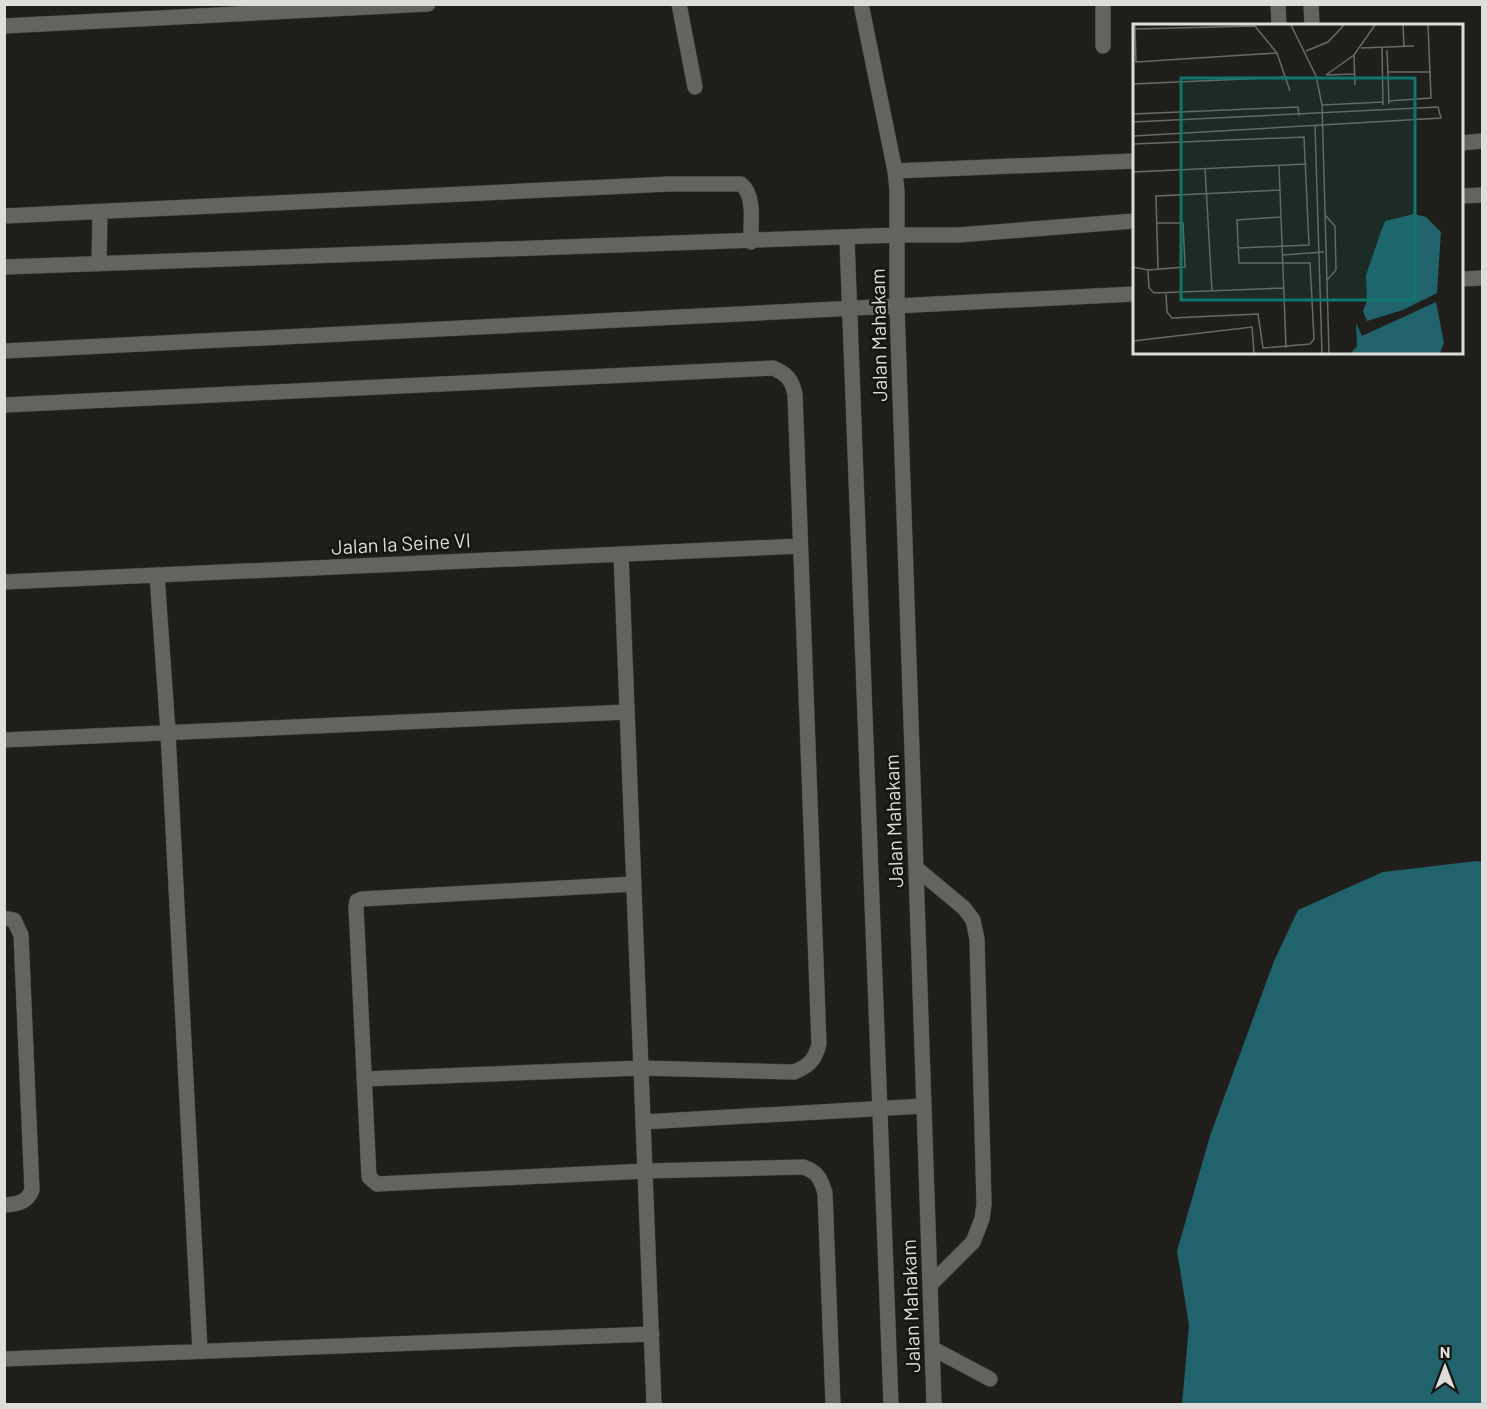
<svg xmlns="http://www.w3.org/2000/svg" width="1487" height="1409" viewBox="0 0 1487 1409" font-family="Barlow,sans-serif">
<style>
.water{fill:#20636c}
.lines{fill:none;stroke-linecap:round;stroke-linejoin:round}
.minor-casing{stroke:#3c3b39;stroke-width:16}
.minor{stroke:#64635e;stroke-width:15}
.labels{text-anchor:middle;dominant-baseline:central;stroke-width:5;stroke-linejoin:round;paint-order:stroke}
.street-label{font-size:20px;fill:#deddda;stroke:#161511}
.inset-road{fill:none;stroke:#6b6a67;stroke-width:1.5}
.view{fill:#0f766e;fill-opacity:0.15;stroke:#0f766e;stroke-width:3}
.inset-edge{fill:none;stroke:#deddda;stroke-width:3}
</style>
<rect width="100%" height="100%" fill="#1f1e1a"/>
<path class="water" d="M1477,861L1482,862V1404H1182L1189,1325L1177,1251L1210,1136L1274,961L1298,910L1383,872Z"/>
<g class="lines">
<defs>
<path id="minor" d="M679,4L695,87
M861,4L895,171L1134,161
M1278,4L1279,26
M1311,4L1312,26
M4,26L428,4
M1103,46V4
M1462,143L1482,141
M895,171L897,191V306L934,1404
M1462,196L1482,195
M4,216L669,184H741C756,196 750,225 751,242
M847,239L891,1404
M99,264L100,212
M4,267L897,235H958L1134,221
M1462,279L1482,278
M4,351L1134,294
M4,405L773,368C787,374 792,380 795,394L819,1044C815,1060 809,1066 794,1072L641,1068L364,1079
M621,554L654,1404
M157,575L168,732L200,1351
M4,582L800,546
M4,740L627,712
M916,868L964,908L973,920L977,939L984,1204L982,1219L973,1242L930,1285
M634,884L362,899L357,901L356,907L369,1177L377,1184L646,1171L803,1167C817,1171 821,1179 825,1193L833,1404
M4,918L14,920L21,935L32,1190C27,1203 17,1204 4,1205
M643,1122L924,1106
M932,1348L990,1379
M4,1359L652,1334"/>
</defs>
<use href="#minor" class="minor-casing"/>
<use href="#minor" class="minor"/>
</g>
<g class="labels">
<g class="street-label">
<text transform="translate(878 335) rotate(-91)">Jalan Mahakam</text>
<text transform="translate(401 543) rotate(-3)">Jalan la Seine VI</text>
<text transform="translate(893 821) rotate(-92)">Jalan Mahakam</text>
<text transform="translate(910 1306) rotate(-92)">Jalan Mahakam</text>
</g>
</g>
<g transform="translate(1133 24)">
<rect width="330" height="330" fill="#1f1e1a"/>
<path d="M281,190L293,193L308,208L304,269L270,286L234,297L230,287L234,277L233,251L249,205L252,197ZM303,278L311,319L307,329H218L224,322L223,299L229,312Z" fill="#20636c"/>
<path class="inset-road" d="M2,1L3,38L144,29M121,1L144,29L157,67M158,1L183,52L189,81L250,78M270,1L271,22M2,5L122,2M249,23L250,81M228,24L281,22M254,26L256,80M173,27L195,18L211,1M221,31L222,61M254,48H298M193,51L221,31L242,1M194,51L222,50M0,60L154,53M255,77L298,74L295,1M189,81L196,329M0,90L165,83L166,92M0,98L305,83L308,94L0,112M182,101L189,329M0,120L171,113L176,221L105,224M146,141L153,324M72,144L79,267M0,148L174,140M192,191L202,202L203,246L194,256M149,231L191,228M0,243L15,246L52,243L50,199H23M25,245L23,172L147,166M15,246L16,264L21,269L150,264M33,269L34,288L39,294L125,290L130,324L177,320L181,315L177,239H106L104,196L148,193M0,317L119,303L121,329"/>
<path class="view" d="M48,54H282V276H48Z"/>
<rect width="330" height="330" class="inset-edge"/>
</g>
<rect width="1487" height="1409" fill="none" stroke="#deddda" stroke-width="12"/>
<g transform="translate(1445 1367)" stroke="#161511" stroke-width="4.5" paint-order="stroke">
<path d="M0-4.5L10 22L0 15L-10 22Z" fill="#deddda"/>
<text y="-9" font-size="16" font-weight="bold" text-anchor="middle" fill="#deddda">N</text>
</g>
</svg>
